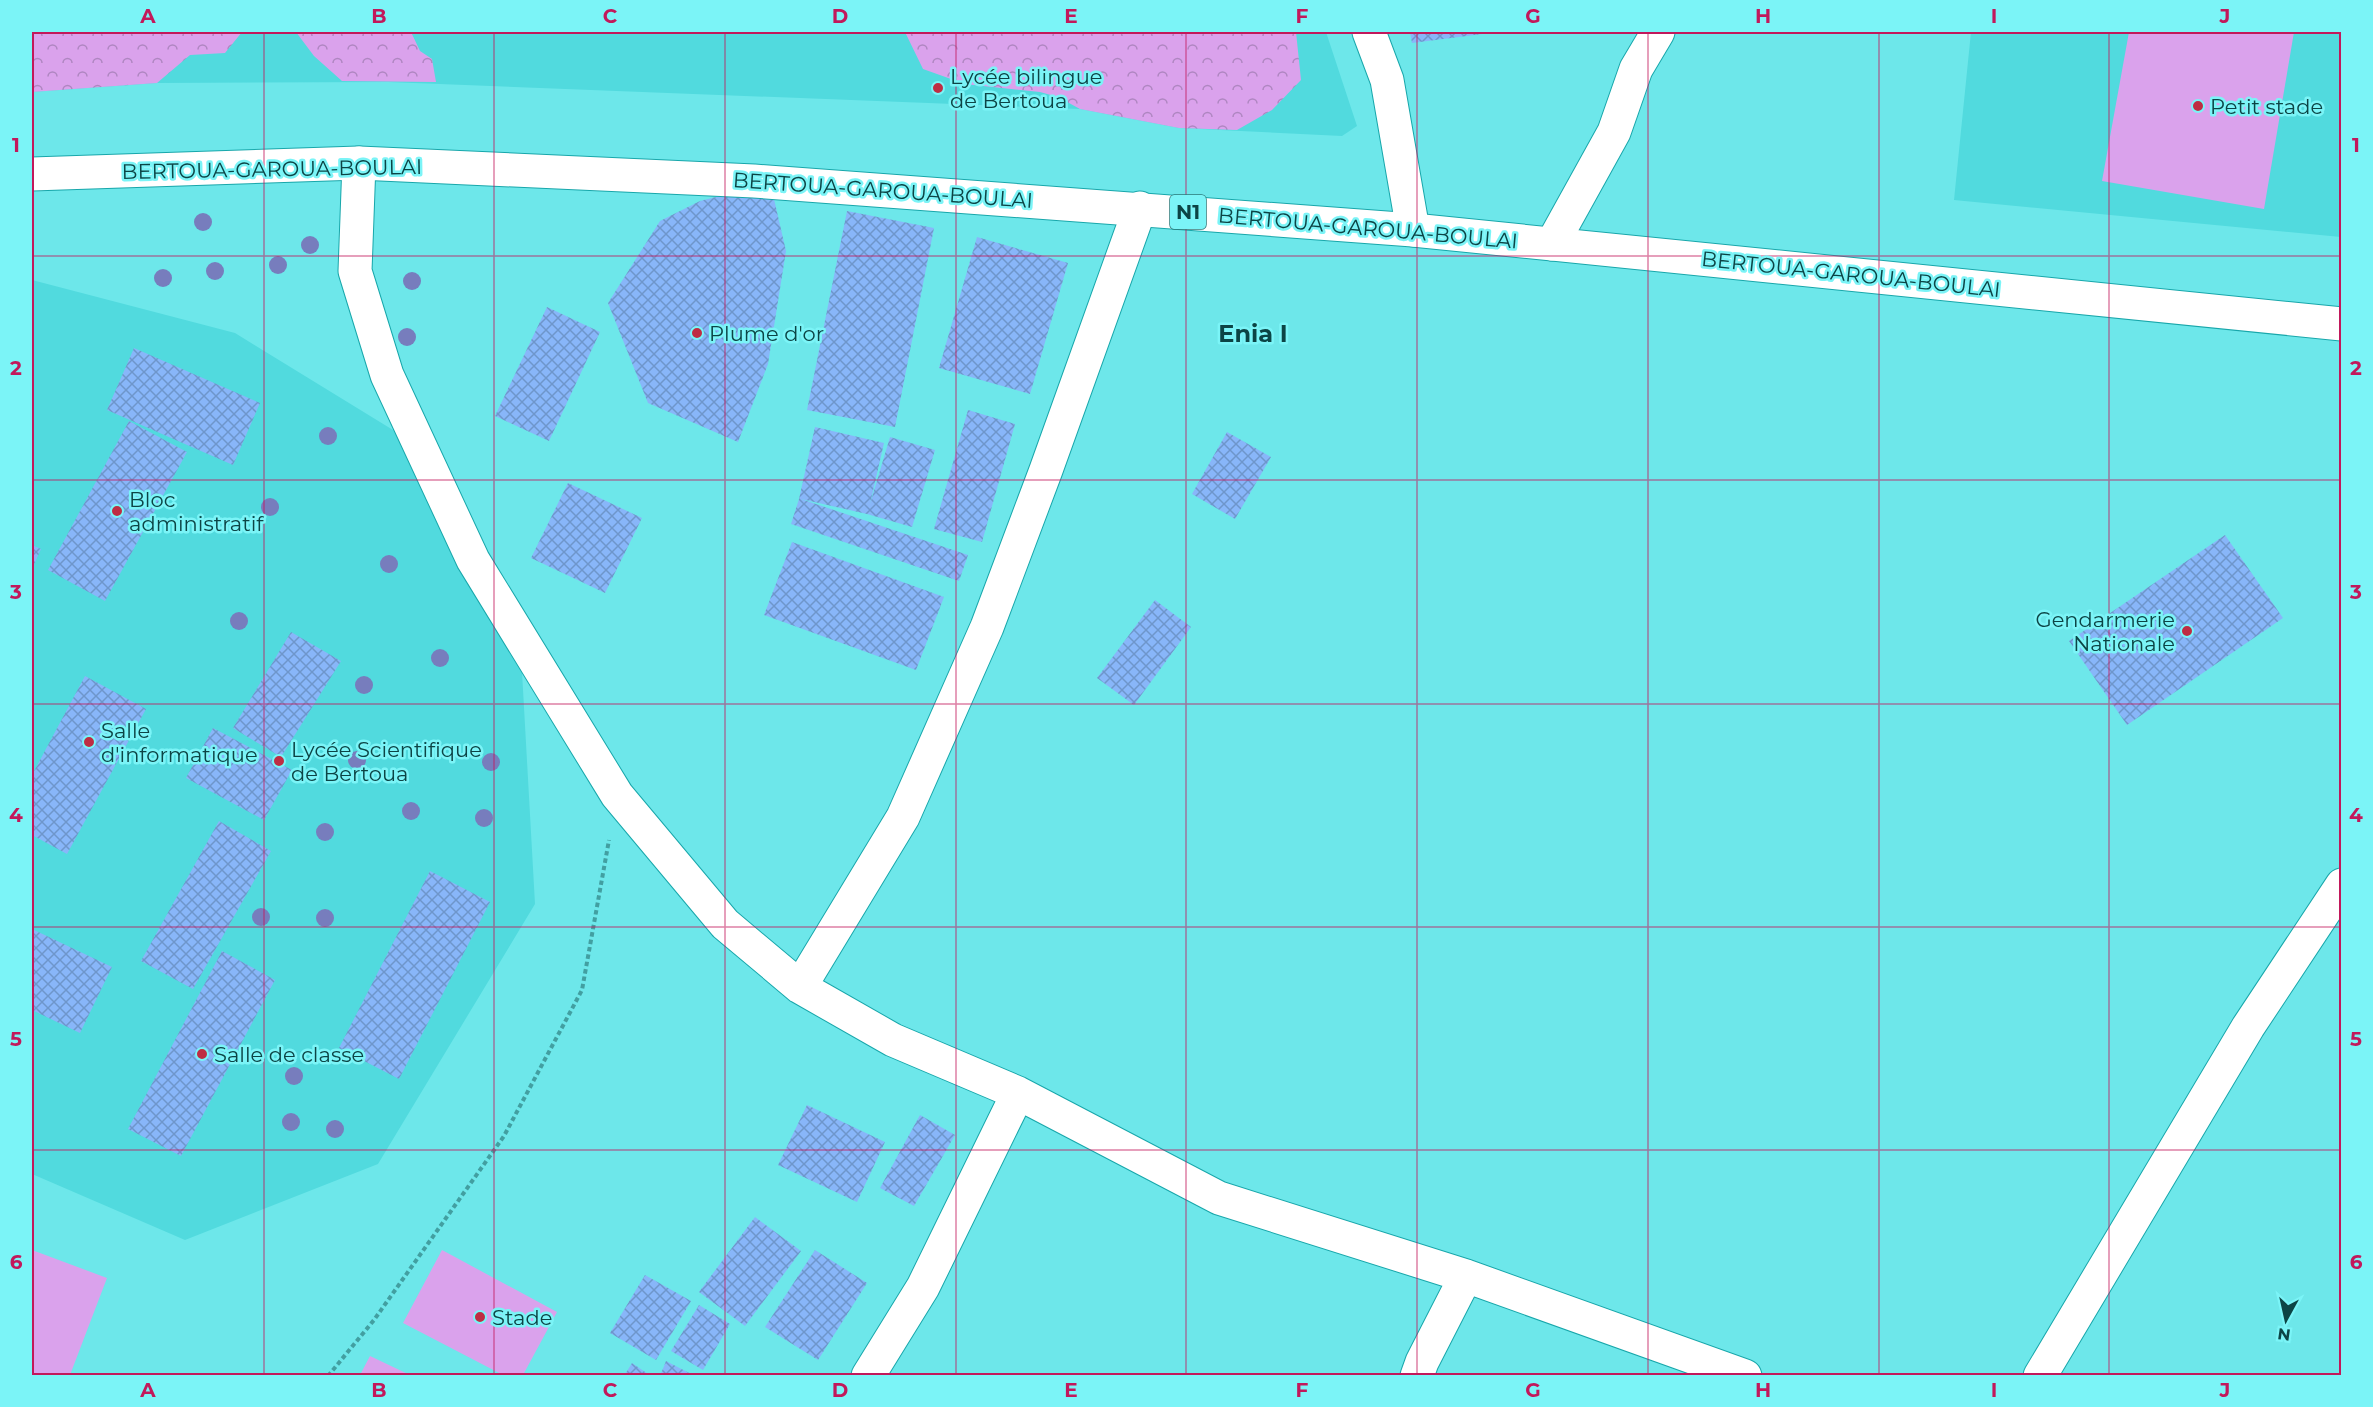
<svg xmlns="http://www.w3.org/2000/svg" width="2373" height="1407" viewBox="0 0 2373 1407" font-family="Montserrat,sans-serif">
<style>
.built{fill:#51dade}
.forest{fill:url(#forest-crowns)}
.garden{fill:#daa2ec}
.building{fill:url(#building-cross-hatch)}
.lines{fill:none;stroke-linecap:round;stroke-linejoin:round}
.minor-casing{stroke:#18a7ab;stroke-width:35}
.highway-casing{stroke:#18a7ab;stroke-width:35}
.path{stroke:#429fa1;stroke-width:4;stroke-dasharray:4.5 3;stroke-linecap:butt}
.minor{stroke:#fff;stroke-width:33}
.highway{stroke:#fff;stroke-width:33}
.tree{fill:#777dbd}
.grid{fill:none;stroke:#c2185b;stroke-width:1.5;stroke-opacity:0.55}
.poi-dot{fill:#be2d43;stroke:#7bf4f7;stroke-width:2}
.labels{text-anchor:middle;dominant-baseline:central;stroke-width:5;stroke-linejoin:round;paint-order:stroke}
.shield{fill:#7bf4f7;stroke:#2d797a;stroke-width:1.5}
.shield-label{font-size:20px;font-weight:bold;fill:#0c4445}
.poi-label{font-size:21px;fill:#0c4445;stroke:#7bf4f7;text-anchor:start}
.street-label{font-size:21px;fill:#0c4445;stroke:#7bf4f7}
.quarter-label{font-size:24px;font-weight:bold;fill:#0c4445;stroke:#7bf4f7}
.neatline{fill:none;stroke:#c2185b;stroke-width:2}
.grid-label{font-size:20px;text-anchor:middle;font-weight:bold;fill:#c2185b}
</style>
<defs>
<pattern id="forest-crowns" width="20" height="18" patternUnits="userSpaceOnUse" patternTransform="scale(1.5)"><rect width="20" height="18" fill="#daa2ec"/><path d="M2 6a3 3 0 1 1 6 0M12 15a3 3 0 1 1 6 0" fill="none" stroke="#af86c1"/></pattern>
<pattern id="building-cross-hatch" width="8" height="8" patternUnits="userSpaceOnUse" patternTransform="scale(1.5)"><rect width="8" height="8" fill="#88b6f9"/><path d="M0 0l8 8M0 8l8-8" fill="none" stroke="#6e96cb"/></pattern>
</defs>
<rect width="100%" height="100%" fill="#6de7ea"/>
<path class="built" d="M32,32H1326L1357,126L1342,136L1179,128L1080,109L388,82L157,83L32,92Z
M1971,32H2341V237L1954,200Z
M32,280L235,333L393,430L519,618L535,904L378,1164L185,1240L32,1174Z"/>
<path class="forest" d="M32,32H242L225,53L190,55L157,83L32,92Z
M296,32H411L420,51L432,59L436,82L342,81L314,56Z
M905,32H1296L1301,80L1272,110L1237,130L1179,128L1080,109L1058,97L1040,92L965,84L923,69Z"/>
<path class="garden" d="M2129,32H2294L2264,209L2102,181Z
M32,1250L107,1278L70,1375H32Z
M442,1250L557,1312L523,1375H503L403,1323Z
M370,1356L410,1375H360Z"/>
<path class="building" d="M1410,32H1490V33L1412,43Z
M744,190L774,199L786,251L768,364L738,442L648,403L608,303L660,221L700,201Z
M847,211L934,228L895,427L807,410Z
M977,237L1068,263L1030,394L939,368Z
M547,307L600,332L549,441L495,416Z
M134,348L260,403L233,465L107,410Z
M968,410L1015,424L982,542L934,529Z
M129,421L187,452L105,601L48,570Z
M815,427L884,443L870,504L890,437L935,450L912,527L867,514L801,499L968,555L959,581L791,524L799,499Z
M1227,432L1271,457L1235,519L1192,494Z
M568,483L642,518L605,593L531,558Z
M2225,535L2283,618L2127,725L2069,641Z
M792,542L944,597L916,670L764,615Z
M32,545L41,549L32,569Z
M1155,600L1191,627L1134,705L1097,678Z
M291,632L341,661L281,757L233,728Z
M85,676L146,709L67,854L32,835V775Z
M213,728L292,770L264,820L186,778Z
M219,821L271,851L193,989L141,961Z
M430,871L490,902L399,1079L339,1048Z
M32,929L112,967L80,1033L32,1010Z
M222,951L275,980L181,1156L128,1129Z
M807,1105L885,1142L857,1202L778,1165Z
M920,1115L955,1135L914,1206L880,1188Z
M755,1217L801,1251L745,1326L699,1292Z
M815,1250L867,1283L818,1360L765,1327Z
M645,1275L691,1301L656,1360L610,1333Z
M699,1305L730,1324L703,1370L671,1351Z
M666,1361L695,1376H660Z
M632,1363L651,1376H624Z"/>
<g class="lines">
<defs>
<path id="minor" d="M1369,32L1387,80L1413,230
M359,163L355,271L387,375L473,560L617,795L725,924L800,987L893,1040L1018,1093L1219,1198L1466,1276L1745,1376
M1552,244L1614,132L1636,69L1658,32
M800,987L903,817L987,627L1046,470L1140,208
M868,1376L923,1287L1018,1093
M1417,1376L1422,1362L1466,1276
M2040,1376L2248,1027L2342,885"/>
<path id="highway" d="M32,174L359,163L754,181L1413,230L2342,324"/>
</defs>
<use href="#minor" class="minor-casing"/>
<use href="#highway" class="highway-casing"/>
<path class="path" d="M328,1376L374,1320L504,1136L582,990L609,840"/>
<use href="#minor" class="minor"/>
<use href="#highway" class="highway"/>
</g>
<g class="tree">
<circle cx="203" cy="222" r="9"/>
<circle cx="310" cy="245" r="9"/>
<circle cx="278" cy="265" r="9"/>
<circle cx="215" cy="271" r="9"/>
<circle cx="163" cy="278" r="9"/>
<circle cx="412" cy="281" r="9"/>
<circle cx="407" cy="337" r="9"/>
<circle cx="328" cy="436" r="9"/>
<circle cx="270" cy="507" r="9"/>
<circle cx="389" cy="564" r="9"/>
<circle cx="239" cy="621" r="9"/>
<circle cx="440" cy="658" r="9"/>
<circle cx="364" cy="685" r="9"/>
<circle cx="357" cy="760" r="9"/>
<circle cx="491" cy="762" r="9"/>
<circle cx="411" cy="811" r="9"/>
<circle cx="484" cy="818" r="9"/>
<circle cx="325" cy="832" r="9"/>
<circle cx="261" cy="917" r="9"/>
<circle cx="325" cy="918" r="9"/>
<circle cx="294" cy="1076" r="9"/>
<circle cx="291" cy="1122" r="9"/>
<circle cx="335" cy="1129" r="9"/>
</g>
<path class="grid" d="M264,32V1376M494,32V1376M725,32V1376M956,32V1376M1186,32V1376M1417,32V1376M1648,32V1376M1879,32V1376M2109,32V1376M32,256H2342M32,480H2342M32,704H2342M32,927H2342M32,1150H2342"/>
<g class="poi-dot">
<circle cx="938" cy="88" r="6"/>
<circle cx="2198" cy="106" r="6"/>
<circle cx="697" cy="333" r="6"/>
<circle cx="117" cy="511" r="6"/>
<circle cx="2187" cy="631" r="6"/>
<circle cx="89" cy="742" r="6"/>
<circle cx="279" cy="761" r="6"/>
<circle cx="202" cy="1054" r="6"/>
<circle cx="480" cy="1317" r="6"/>
</g>
<g class="labels">
<rect class="shield" x="1170" y="195" width="36" height="34" rx="4.5"/>
<g class="shield-label">
<text x="1188" y="212">N1</text>
</g>
<g class="poi-label">
<text x="950" y="76">Lycée bilingue<tspan x="950" dy="24">de Bertoua</tspan></text>
<text x="2210" y="106">Petit stade</text>
<text x="709" y="333">Plume d'or</text>
<text x="129" y="499">Bloc<tspan x="129" dy="24">administratif</tspan></text>
<text x="2175" y="619" text-anchor="end">Gendarmerie<tspan x="2175" dy="24">Nationale</tspan></text>
<text x="101" y="730">Salle<tspan x="101" dy="24">d'informatique</tspan></text>
<text x="291" y="749">Lycée Scientifique<tspan x="291" dy="24">de Bertoua</tspan></text>
<text x="214" y="1054">Salle de classe</text>
<text x="492" y="1317">Stade</text>
</g>
<g class="street-label">
<text transform="translate(272 169) rotate(-1)">BERTOUA-GAROUA-BOULAI</text>
<text transform="translate(883 190) rotate(4)">BERTOUA-GAROUA-BOULAI</text>
<text transform="translate(1368 228) rotate(5)">BERTOUA-GAROUA-BOULAI</text>
<text transform="translate(1851 274) rotate(6)">BERTOUA-GAROUA-BOULAI</text>
</g>
<g class="quarter-label">
<text x="1253" y="333">Enia I</text>
</g>
</g>
<rect width="2373" height="1407" fill="none" stroke="#7bf4f7" stroke-width="66"/>
<g transform="translate(2286 1320) rotate(188)" stroke="#7bf4f7" stroke-width="4.5" paint-order="stroke">
<path d="M0-4.5L10 22L0 15L-10 22Z" fill="#0c4445"/>
<text y="-9" font-size="16" font-weight="bold" text-anchor="middle" fill="#0c4445">N</text>
</g>
<rect x="33" y="33" width="2307" height="1341" class="neatline"/>
<g class="grid-label">
<text x="148" y="23">A</text>
<text x="379" y="23">B</text>
<text x="610" y="23">C</text>
<text x="840" y="23">D</text>
<text x="1071" y="23">E</text>
<text x="1302" y="23">F</text>
<text x="1533" y="23">G</text>
<text x="1763" y="23">H</text>
<text x="1994" y="23">I</text>
<text x="2225" y="23">J</text>
<text x="16" y="152">1</text>
<text x="2356" y="152">1</text>
<text x="16" y="375">2</text>
<text x="2356" y="375">2</text>
<text x="16" y="599">3</text>
<text x="2356" y="599">3</text>
<text x="16" y="822">4</text>
<text x="2356" y="822">4</text>
<text x="16" y="1046">5</text>
<text x="2356" y="1046">5</text>
<text x="16" y="1269">6</text>
<text x="2356" y="1269">6</text>
<text x="148" y="1397">A</text>
<text x="379" y="1397">B</text>
<text x="610" y="1397">C</text>
<text x="840" y="1397">D</text>
<text x="1071" y="1397">E</text>
<text x="1302" y="1397">F</text>
<text x="1533" y="1397">G</text>
<text x="1763" y="1397">H</text>
<text x="1994" y="1397">I</text>
<text x="2225" y="1397">J</text>
</g>
</svg>
